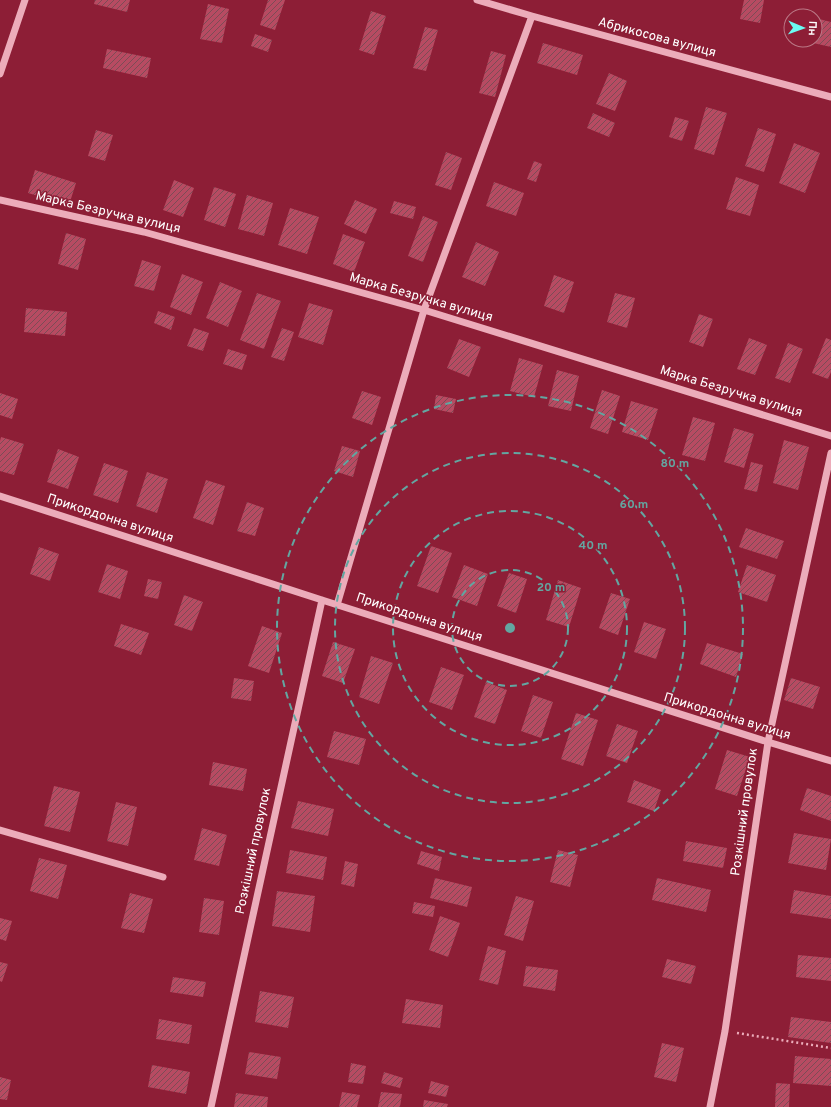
<svg xmlns="http://www.w3.org/2000/svg" width="831" height="1107" viewBox="0 0 831 1107" font-family="Overpass,sans-serif">
<style>
.building{fill:url(#building-hatch)}
.lines{fill:none;stroke-linecap:round;stroke-linejoin:round}
.path{stroke:#ecacba;stroke-width:2.5;stroke-dasharray:2 3;stroke-linecap:butt}
.minor{stroke:#ecacba;stroke-width:7}
.ring{fill:none;stroke:#63a6a1;stroke-width:2;stroke-dasharray:7 5}
.labels{text-anchor:middle;dominant-baseline:central;stroke-width:3;stroke-linejoin:round;paint-order:stroke}
.street-label{font-size:13px;fill:#fff;stroke:#8d1e36}
.centre{fill:#63a6a1;stroke:#8d1e36;stroke-width:2}
.ring-label{font-size:12px;text-anchor:middle;font-weight:bold;fill:#63a6a1;stroke:#8d1e36;stroke-width:3;stroke-linejoin:round;paint-order:stroke}
</style>
<defs>
<pattern id="building-hatch" width="6" height="6" patternUnits="userSpaceOnUse"><rect width="6" height="6" fill="#b74b62"/><path d="M-1 1l2-2M0 6l6-6M5 7l2-2" fill="none" stroke="#7c4c56"/></pattern>
</defs>
<rect width="100%" height="100%" fill="#8d1e36"/>
<path class="building" d="M95,0H130L127,12L94,4Z
M268,0H285L275,30L260,25Z
M744,0H764L760,23L740,19Z
M208,4L229,9L222,43L200,39Z
M371,11L386,16L374,55L359,50Z
M815,18L831,22V47L804,41L815,40Z
M425,27L438,30L426,71L413,68Z
M255,34L272,40L268,52L251,46Z
M543,43L583,55L577,75L537,63Z
M107,49L151,58L147,78L103,68Z
M491,51L506,55L495,97L479,93Z
M609,73L627,81L615,111L596,104Z
M706,107L727,113L714,155L694,149Z
M593,113L615,123L609,137L587,128Z
M675,117L689,121L682,141L669,137Z
M758,128L776,134L764,172L745,166Z
M96,130L113,135L105,161L88,156Z
M794,143L820,153L805,193L779,183Z
M446,152L462,158L451,190L435,185Z
M534,161L542,164L536,182L527,179Z
M35,170L76,183L69,205L28,193Z
M736,177L759,185L750,216L726,209Z
M174,180L194,188L183,217L163,210Z
M494,182L524,193L516,216L486,206Z
M214,187L236,194L225,227L204,220Z
M247,195L273,203L264,236L238,229Z
M355,200L377,209L366,234L344,224Z
M394,201L416,207L413,219L390,213Z
M290,208L319,217L307,254L278,245Z
M423,216L438,222L423,262L408,256Z
M66,233L86,239L78,270L58,264Z
M343,234L365,242L354,272L333,264Z
M476,242L499,252L485,286L462,277Z
M142,260L161,266L154,291L134,286Z
M182,274L203,282L191,315L170,307Z
M554,275L574,282L564,313L544,306Z
M220,282L242,291L228,327L206,318Z
M257,293L281,301L264,349L240,340Z
M615,293L635,298L627,328L607,322Z
M309,303L333,310L323,345L298,337Z
M26,308L67,312L65,336L24,332Z
M158,311L175,317L171,330L154,323Z
M699,314L713,319L703,347L689,342Z
M194,328L209,333L203,351L187,346Z
M282,328L294,332L284,361L271,357Z
M749,338L767,345L755,375L737,369Z
M826,338L831,340V372L828,379L812,373Z
M459,339L481,347L469,377L447,368Z
M788,343L803,349L790,383L775,378Z
M228,349L247,355L242,370L223,364Z
M519,358L543,365L534,397L510,391Z
M557,370L579,376L571,411L548,406Z
M602,390L620,396L608,434L590,428Z
M362,391L381,397L372,425L352,418Z
M0,393L18,399L12,419L0,415Z
M436,395L456,399L453,413L434,409Z
M631,401L658,409L648,440L622,432Z
M693,417L715,423L705,461L682,455Z
M734,428L754,434L744,468L724,462Z
M1,437L24,444L14,475L0,471V441Z
M784,440L809,447L798,490L773,483Z
M342,446L360,451L353,477L334,471Z
M58,449L79,457L68,489L47,482Z
M751,462L763,465L757,492L744,489Z
M104,463L128,471L118,503L93,495Z
M147,472L168,479L157,513L136,506Z
M206,480L225,486L213,525L193,518Z
M247,502L264,508L255,536L237,531Z
M746,528L784,541L777,559L739,547Z
M431,546L452,553L438,593L417,586Z
M39,547L59,554L50,581L30,574Z
M107,564L128,571L120,599L98,592Z
M464,565L488,574L477,606L452,597Z
M747,565L776,575L767,602L738,592Z
M509,573L527,579L516,613L497,606Z
M148,579L162,582L158,599L144,596Z
M558,580L581,588L569,627L546,620Z
M611,593L630,599L618,635L599,628Z
M184,595L203,602L192,631L174,625Z
M644,622L666,629L656,659L634,652Z
M121,624L149,633L141,655L114,646Z
M262,626L282,633L269,673L248,666Z
M333,642L355,649L343,683L322,676Z
M707,643L743,654L736,677L700,664Z
M371,656L393,663L379,704L359,697Z
M441,667L464,675L452,710L429,702Z
M234,678L254,681L251,701L231,698Z
M791,678L820,687L813,709L784,700Z
M486,682L507,690L495,724L474,717Z
M533,695L553,702L541,738L521,731Z
M576,713L598,720L583,766L561,759Z
M617,724L638,731L627,763L606,756Z
M334,731L366,739L359,765L327,757Z
M727,750L750,757L737,796L715,789Z
M213,762L247,769L243,791L209,785Z
M634,780L661,790L654,811L627,802Z
M54,786L80,792L70,832L44,826Z
M807,788L831,796V821L800,810Z
M298,801L334,809L328,836L291,828Z
M116,802L137,807L128,846L107,841Z
M202,828L227,835L219,866L194,860Z
M794,833L831,839L826,870L788,863Z
M686,841L727,848L723,868L683,861Z
M290,850L327,857L323,880L286,873Z
M558,850L578,855L570,887L550,882Z
M421,851L442,857L439,871L417,864Z
M39,858L67,865L58,899L30,891Z
M345,861L358,864L354,887L341,884Z
M435,878L472,887L467,907L430,898Z
M657,878L711,890L706,912L652,900Z
M794,890L831,896V919L790,913Z
M277,891L315,896L310,932L272,926Z
M130,893L153,899L144,933L121,928Z
M516,896L534,901L523,941L504,935Z
M204,898L224,901L219,935L199,932Z
M414,902L435,906L433,917L412,913Z
M440,916L460,923L448,957L429,950Z
M0,918L12,921L6,941L0,939Z
M488,946L506,951L498,985L479,980Z
M798,955L831,958V981L796,977Z
M667,959L696,966L691,984L662,977Z
M0,962L8,964L2,982L0,981Z
M526,966L558,970L555,991L523,986Z
M173,977L206,982L203,997L170,992Z
M260,991L294,997L288,1028L255,1022Z
M406,999L443,1005L440,1028L402,1023Z
M791,1017L831,1022V1043L788,1037Z
M159,1019L192,1025L189,1044L156,1039Z
M662,1043L684,1048L676,1082L654,1077Z
M249,1052L281,1057L277,1079L245,1074Z
M795,1056L831,1059V1086L793,1083Z
M351,1063L366,1066L363,1084L348,1082Z
M152,1065L190,1072L186,1094L148,1087Z
M384,1072L403,1078L400,1088L381,1083Z
M0,1077L11,1080L7,1100L0,1099Z
M431,1081L449,1086L446,1097L428,1093Z
M776,1083L790,1084L789,1107H775Z
M342,1092L360,1095L357,1107H339Z
M381,1092L402,1094L400,1107H378Z
M236,1093L268,1097L267,1107H234Z
M424,1100L448,1104L447,1107H423Z"/>
<g class="lines">
<path class="path" d="M737,1033L831,1048"/>
<path class="minor" d="M477,0L532,16L831,97
M0,74L25,0
M0,200L144,232L424,310L831,436
M0,496L322,600L768,742L831,761
M337,605L424,310L532,16
M0,830L163,877
M211,1107L322,600
M710,1107L725,1031L768,742L831,453"/>
</g>
<g class="ring">
<circle cx="510" cy="628" r="58"/>
<circle cx="510" cy="628" r="117"/>
<circle cx="510" cy="628" r="175"/>
<circle cx="510" cy="628" r="233"/>
</g>
<g class="labels">
<g class="street-label">
<text transform="translate(657 38) rotate(15)">Абрикосова вулиця</text>
<text transform="translate(108 213) rotate(13)">Марка Безручка вулиця</text>
<text transform="translate(421 298) rotate(16)">Марка Безручка вулиця</text>
<text transform="translate(731 392) rotate(17)">Марка Безручка вулиця</text>
<text transform="translate(110 519) rotate(18)">Прикордонна вулиця</text>
<text transform="translate(419 618) rotate(18)">Прикордонна вулиця</text>
<text transform="translate(727 717) rotate(17)">Прикордонна вулиця</text>
<text transform="translate(745 812) rotate(-82)">Розкішний провулок</text>
<text transform="translate(254 851) rotate(-78)">Розкішний провулок</text>
</g>
</g>
<circle cx="510" cy="628" r="6" class="centre"/>
<g class="ring-label">
<text x="675" y="467">80 m</text>
<text x="634" y="508">60 m</text>
<text x="593" y="549">40 m</text>
<text x="551" y="591">20 m</text>
</g>
<g transform="translate(803 28) rotate(92)"><circle r="19" fill="#8d1e36" stroke="#bb7886"/>
<path d="M0-3L7 15L0 10L-7 15Z" fill="#6bfbf2"/>
<text y="-6" font-size="11" font-weight="bold" text-anchor="middle" fill="#ffffff">Пн</text>
</g>
</svg>
